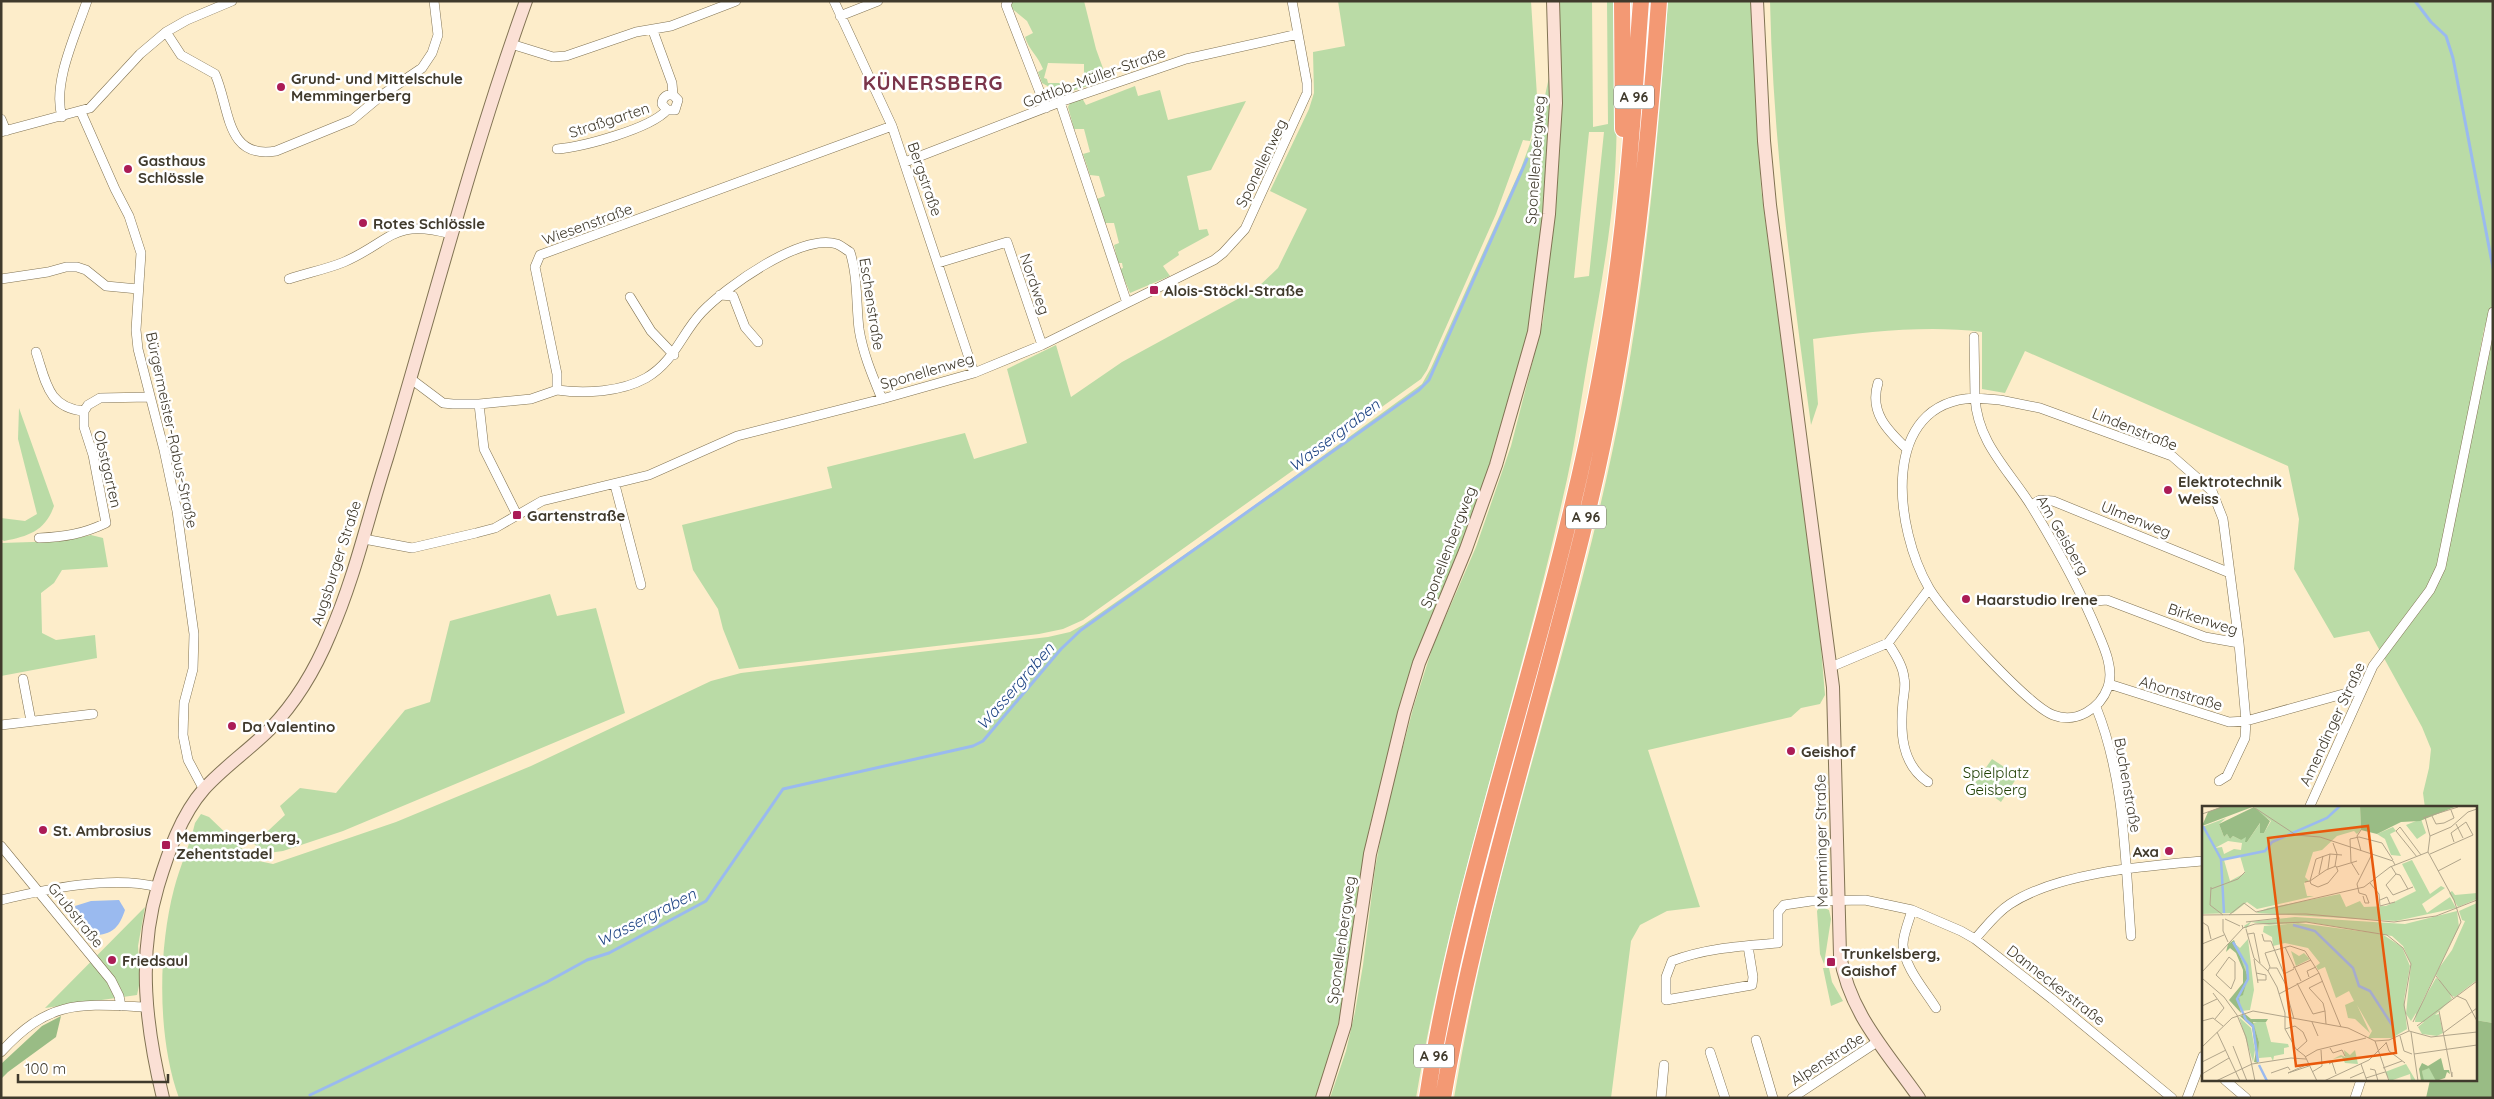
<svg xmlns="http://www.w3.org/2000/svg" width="2494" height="1099" viewBox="0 0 2494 1099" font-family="Quicksand,sans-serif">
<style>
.green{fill:#badba6;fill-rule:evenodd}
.forest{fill:#99bc85}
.water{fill:#9abaef}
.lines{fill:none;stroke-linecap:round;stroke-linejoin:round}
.stream{stroke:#9abaef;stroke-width:3}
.street-casing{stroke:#817353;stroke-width:10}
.secondary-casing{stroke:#817353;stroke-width:14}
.highway-casing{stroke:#fff;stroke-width:18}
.street{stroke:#fff;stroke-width:9}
.secondary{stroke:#fbe0d5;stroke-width:12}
.highway{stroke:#f39974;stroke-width:16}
.poi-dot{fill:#ab1c56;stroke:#fff;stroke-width:2}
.labels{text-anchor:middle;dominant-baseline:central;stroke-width:5;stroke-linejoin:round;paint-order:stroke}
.shield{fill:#fff;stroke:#79756b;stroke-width:1}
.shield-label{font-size:14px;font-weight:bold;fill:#403a2c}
.street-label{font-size:15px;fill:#403a2c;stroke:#fff}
.poi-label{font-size:15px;font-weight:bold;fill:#403a2c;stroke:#fff;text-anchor:start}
.park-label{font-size:15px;fill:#214005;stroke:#fff}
.water-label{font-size:16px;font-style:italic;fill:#204685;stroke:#fff}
.district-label{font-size:20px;font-weight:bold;letter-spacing:1px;fill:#7b354a;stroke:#fff}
.inset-river{fill:none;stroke:#9abaef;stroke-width:2.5}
.inset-road{fill:none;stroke:#b1a58b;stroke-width:1}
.view{fill:#e8590c;fill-opacity:0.15;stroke:#e8590c;stroke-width:2.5}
.inset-edge{fill:none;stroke:#403a2c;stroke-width:2.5}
</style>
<rect width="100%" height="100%" fill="#fdedca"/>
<path class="green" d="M1012,1H1084L1096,49L1104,71L1091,73L1094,84L1066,93V83H1084V64L1048,63L1044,78L1047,79L1048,83H1062V94L1042,83L1038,72L1043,69C1038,56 1029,50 1025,37L1033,33L1027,21L1010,7Z
M1338,1H1531L1538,112L1530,141L1523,140L1496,214L1427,370L1421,379L1083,620L1063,629L1039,634L739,669L723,629L718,609L693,570L682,525L832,488L827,467L965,433L974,459L1027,443L1007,369L1056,345L1071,397L1122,362L1256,289L1278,268L1307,209L1270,191L1309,109L1314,93L1313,52L1345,46Z
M1556,1H1592L1593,127L1608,124L1607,1H1615C1616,63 1619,125 1614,187C1609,245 1598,302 1588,359C1580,405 1574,452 1563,497C1518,699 1450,894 1416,1098H1330L1346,1051L1355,1012L1363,965L1375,869L1385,815L1414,705L1433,646L1476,547L1511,446L1543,321L1554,204ZM1589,132H1604L1589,276L1574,278Z
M1668,1H1751L1761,188L1819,624L1825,695L1820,704L1801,708L1791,717L1648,750L1700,907L1667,911L1640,925L1631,941L1611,1098H1454C1466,1028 1480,957 1498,889C1535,743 1581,600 1612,453C1644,304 1657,153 1668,1Z
M1770,1H2493V303L2484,329L2464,434L2493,329V1023L2475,1020V808H2425L2423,793L2429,768L2431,749L2422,727L2369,631L2334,638L2294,569L2299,519L2288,466L2025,351L2005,393L1982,389V332C1926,325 1869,332 1813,339L1818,404L1811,425C1792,284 1773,144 1770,1Z
M1551,68C1552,155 1545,251 1527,336C1502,453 1454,564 1409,675L1369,829L1342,1007L1334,1041L1315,1098H179C157,1038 158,950 174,889C180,866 190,845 195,823L201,814L209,817L254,860L273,864L396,822L531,766L711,681L741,673L1048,637L1070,632L1083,625L1233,521L1422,384L1431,368L1521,168L1541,114Z
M1135,86L1138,96L1160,90L1168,120L1246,101L1211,170L1187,176L1199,230L1207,229L1209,235L1178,252L1179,255L1163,266L1170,276L1130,293L1120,269L1123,268L1122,263H1118L1114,245L1119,243L1114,223H1105L1097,199L1105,196L1099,176L1090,175L1083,154L1090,152L1084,129H1074L1068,107L1070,103L1082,98L1086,105Z
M19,408L54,506C45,531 29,536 4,541L1,539V518L25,521L37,514L18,439Z
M91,535L103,538L108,567L62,570L54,583L41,593L42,633L56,640L95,635L97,658L1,676V543L63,541Z
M550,594L557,616L596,608L625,713L343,831L283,851L268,853L254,844L285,815L280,806L300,788L336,793L405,710L430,702L450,621Z
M1992,759L2018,776L2001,802L1975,783Z
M1820,906L1829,910L1831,919L1824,964L1820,954L1817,911Z
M145,907L138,946L140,981L137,995L45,1008Z
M1823,968H1829L1832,982L1843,1001L1831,1006Z"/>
<path class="forest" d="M61,1016L56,1037L8,1072L1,1079V1064L42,1026Z
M2475,1020L2493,1023V1098H2426L2430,1080H2475Z"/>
<path class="water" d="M119,900L125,910C120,925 114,934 97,935L77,915L75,906L91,901Z"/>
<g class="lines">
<path class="stream" d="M2415,1L2431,22L2446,36L2453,58L2493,268
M310,1095L547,982L587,960L609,953L706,901L783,789L973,746L983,741L1061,649L1081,630L1419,390L1429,380L1527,159"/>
<defs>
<path id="street" d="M834,1L892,126L974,373
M1008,1L1006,5L1046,108
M840,16L878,1
M653,31L672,83L673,95L678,100L675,110H667L662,104C662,98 666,94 673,95
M166,32L181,55L215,74C230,107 225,160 276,151L352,120L382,95L422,68L432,53L438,35L434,1
M511,44L553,57L566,56L636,32L671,26L736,1
M1060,102L1127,303
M81,112L115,189L129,216L141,253L136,330L138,349L164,450L177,511L194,634L193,669L184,703L183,735L188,760L204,790
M62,117C52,83 76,34 87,1
M1,119L6,131
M1,132L90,108L140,54L166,32L187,20L232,1
M557,149C582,147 650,129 667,110
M905,162L1060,102L1186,59L1298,34
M938,263L1007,242L1042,345
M1,279L48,272L66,267H77L86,270L106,286L138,289
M289,279C307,273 327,269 344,262C392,241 392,218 451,234
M720,295L733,296L745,327L758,342
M630,297L651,331L674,355
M1974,337L1975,398L2000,400L2040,408L2172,456L2212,491L2223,519L2239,643
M36,352C46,382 48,408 84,411
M411,379L443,403L453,404H479L531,399L557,390V374L535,267L540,255L892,126
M1878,383C1869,412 1887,430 1907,449
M557,390C585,394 621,392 646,378C675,361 681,334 702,312C726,287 801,233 837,244C842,246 846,250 850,252C858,277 856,304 859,329C863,354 873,377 882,399
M1975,398C1978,444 2009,470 2032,507C2057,548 2080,589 2098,633C2105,649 2114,670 2108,687C2100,709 2076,724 2053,715C2028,705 1944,614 1929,588C1895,530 1878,402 1975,398Z
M479,404L484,449L517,515
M615,485L641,585
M2031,505L2040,500L2053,501L2230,573
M39,538C64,537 83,534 106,523L93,455L84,427V411L88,405L100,398L149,397
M364,539L412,548L476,533L495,528L542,501L649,475L737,436L882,399L974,373L1042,345L1214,260L1223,253L1245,229L1307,93V83L1292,1
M2086,604L2095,601L2107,600L2205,637L2239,643L2246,721L2245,738L2227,776L2219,781
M1888,643C1894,653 1903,665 1904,678C1906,685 1904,693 1903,701C1900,732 1901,764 1928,782
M1831,667L1888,643L1929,589
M23,679L31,721
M2109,684L2229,722L2246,721L2361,689
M2096,707C2125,779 2125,859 2131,936
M1,725L93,714
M2309,808L2373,666L2430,590L2441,567L2493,312
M1,846L111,980L119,996L121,1006
M1,900C47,889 112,875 158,887
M1912,910C1909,921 1903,934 1903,945C1904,967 1925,990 1936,1008
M1975,939C1986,927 1996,913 2010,904C2059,872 2146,866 2203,861
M1748,946L1753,977L1752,985L1666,1000V977L1672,961C1706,948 1742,946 1778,943V912L1784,905L1811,901L1865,900L1912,910L1961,931L1975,939L2052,999L2172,1098
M1756,1040L1773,1098
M1,1052C50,999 79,1004 146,1007
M1710,1052L1725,1098
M2225,1080L2246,1098
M1661,1098L1664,1065
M1792,1098L1877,1042
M2187,1098L2203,1056
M2355,1098L2361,1080"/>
<path id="secondary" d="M1757,1L1764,141L1770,205L1833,687L1840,955C1849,1013 1887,1052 1919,1098
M163,1098C146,1028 137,956 158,886C168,853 181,815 204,789C224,767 249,750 270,729C296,702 316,668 330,634C355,577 368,517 387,458C433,305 472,151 526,1
M1322,1098L1345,1025L1370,854L1404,713L1419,663L1466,549L1496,465L1534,332L1549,214L1556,103L1553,1"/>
<path id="highway" d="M1622,1L1623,129
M1427,1098C1456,903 1522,715 1568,524C1595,415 1616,304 1626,192C1633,129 1636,65 1641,1
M1443,1098C1478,896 1543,702 1590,502C1629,338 1647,169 1659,1"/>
</defs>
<use href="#street" class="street-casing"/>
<use href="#secondary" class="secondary-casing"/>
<use href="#highway" class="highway-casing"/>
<use href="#street" class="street"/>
<use href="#secondary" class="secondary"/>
<use href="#highway" class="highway"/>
</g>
<g class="poi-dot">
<circle cx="281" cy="87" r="5"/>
<circle cx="128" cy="169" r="5"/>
<circle cx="363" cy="223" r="5"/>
<rect x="1149" y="285" width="10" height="10" rx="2.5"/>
<circle cx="2168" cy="490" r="5"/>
<rect x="512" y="510" width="10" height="10" rx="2.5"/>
<circle cx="1966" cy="599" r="5"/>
<circle cx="232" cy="726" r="5"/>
<circle cx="1791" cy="751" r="5"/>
<circle cx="43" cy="830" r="5"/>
<rect x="161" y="840" width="10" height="10" rx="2.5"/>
<circle cx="2169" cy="851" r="5"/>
<circle cx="112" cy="960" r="5"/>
<rect x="1826" y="957" width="10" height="10" rx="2.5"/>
</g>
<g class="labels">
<g class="shield">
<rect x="1614" y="85.5" width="40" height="23" rx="4"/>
<rect x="1566" y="505.5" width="40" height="23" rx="4"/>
<rect x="1414" y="1044.5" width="40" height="23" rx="4"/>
</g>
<g class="shield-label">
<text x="1634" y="97">A 96</text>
<text x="1586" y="517">A 96</text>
<text x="1434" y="1056">A 96</text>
</g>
<g class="street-label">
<text transform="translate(1094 77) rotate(-20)">Gottlob-Müller-Straße</text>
<text transform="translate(609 120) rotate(-18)">Straßgarten</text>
<text transform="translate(1535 160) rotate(-86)">Sponellenbergweg</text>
<text transform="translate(1261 163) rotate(-64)">Sponellenweg</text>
<text transform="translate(925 179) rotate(71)">Bergstraße</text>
<text transform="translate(587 224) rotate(-20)">Wiesenstraße</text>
<text transform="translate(1035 284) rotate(71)">Nordweg</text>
<text transform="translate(872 304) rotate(81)">Eschenstraße</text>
<text transform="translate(927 371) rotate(-16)">Sponellenweg</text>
<text transform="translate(2135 429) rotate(22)">Lindenstraße</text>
<text transform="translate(172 430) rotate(78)">Bürgermeister-Rabus-Straße</text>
<text transform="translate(108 469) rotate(77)">Obstgarten</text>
<text transform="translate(2136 519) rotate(22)">Ulmenweg</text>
<text transform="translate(2063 535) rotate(60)">Am Geisberg</text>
<text transform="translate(1448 547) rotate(-69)">Sponellenbergweg</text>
<text transform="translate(336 563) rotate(-72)">Augsburger Straße</text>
<text transform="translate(2203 619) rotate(18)">Birkenweg</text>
<text transform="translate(2181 693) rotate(17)">Ahornstraße</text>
<text transform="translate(2332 724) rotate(-65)">Amendinger Straße</text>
<text transform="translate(2128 785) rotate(80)">Buchenstraße</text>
<text transform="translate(1821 841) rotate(-91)">Memminger Straße</text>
<text transform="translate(76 915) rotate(51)">Grubstraße</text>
<text transform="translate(1341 940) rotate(-82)">Sponellenbergweg</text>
<text transform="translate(2056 985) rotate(38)">Danneckerstraße</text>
<text transform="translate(1827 1059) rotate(-33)">Alpenstraße</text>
</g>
<g class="poi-label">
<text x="291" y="78">Grund- und Mittelschule<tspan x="291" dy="17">Memmingerberg</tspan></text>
<text x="138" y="160">Gasthaus<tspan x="138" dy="17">Schlössle</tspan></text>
<text x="373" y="223">Rotes Schlössle</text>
<text x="1164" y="290">Alois-Stöckl-Straße</text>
<text x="2178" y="481">Elektrotechnik<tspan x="2178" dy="17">Weiss</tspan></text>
<text x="527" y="515">Gartenstraße</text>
<text x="1976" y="599">Haarstudio Irene</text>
<text x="242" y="726">Da Valentino</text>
<text x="1801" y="751">Geishof</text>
<text x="53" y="830">St. Ambrosius</text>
<text x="176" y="836">Memmingerberg,<tspan x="176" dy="17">Zehentstadel</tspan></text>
<text x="2159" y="851" text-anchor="end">Axa</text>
<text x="1841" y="953">Trunkelsberg,<tspan x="1841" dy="17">Gaishof</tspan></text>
<text x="122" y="960">Friedsaul</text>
</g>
<g class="park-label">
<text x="1996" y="772">Spielplatz<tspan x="1996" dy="17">Geisberg</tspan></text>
</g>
<g class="water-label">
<text transform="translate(1334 435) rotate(-37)">Wassergraben</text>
<text transform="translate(1015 686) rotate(-49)">Wassergraben</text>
<text transform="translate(646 917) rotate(-27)">Wassergraben</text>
</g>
<g class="district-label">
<text x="933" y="82">KÜNERSBERG</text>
</g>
</g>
<g transform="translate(2202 806)">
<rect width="275" height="275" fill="#fdedca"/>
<path d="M56,0H158L159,24L155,28L152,25L135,30L120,44L111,46L103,71L107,75L102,77L105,90H112L55,103L45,96L31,107L0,108V21L24,12L17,18L22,31L25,28L28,33L31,30L39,34L41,30L45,31V36L59,16L58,27H62L69,15L55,5L53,1ZM26,35L40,37L39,44L32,43L22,48L20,41L13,42ZM38,50L43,67L28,75L22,54ZM219,13L224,27L215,33L204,19ZM191,21L194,25L188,28L199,50L189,49L183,33L175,28ZM210,54L228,88L239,80L243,82L220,98L225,107L248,91L254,102L194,115L54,107L66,102L138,88L144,101L158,95L162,101L184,100L214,85L200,58ZM250,85L253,89L275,87V93L256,101L247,87ZM275,97V174L253,191L248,189L250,193L233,209L237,208L241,227L235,230L220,228L216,221L222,216H213L214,207L209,215L204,208L209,158L201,140L190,130L106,116L67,119L49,116L44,123L42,120L48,116L93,111L203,118L255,105L257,121L217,202L234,172L238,174L234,169L237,162L250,144L263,115L260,114L257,105ZM96,117L180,128L200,141L208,160L202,194L205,223L190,232H166L170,225L155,199L168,227L153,213L146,212L143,199L152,195L147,185L134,192L123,161L116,164L114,160L118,157L106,142L83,137L71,140L70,131L61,126L62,120ZM46,133L52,184L48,204L40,205L36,191L41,188L46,171L33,138L38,142ZM89,145L97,150L102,147L108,153L94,160ZM37,211L49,222L53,244L51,256ZM63,214L69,236L86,238L87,241L82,242V248L72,250L71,255L69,251L57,252V236L51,217ZM142,244L148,249L153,244L156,258L143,257L140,251L131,253L139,249L143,251ZM204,258L214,275H209L208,268L188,275L183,266ZM227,261L233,268L234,275L221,274L220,265Z" fill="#badba6" fill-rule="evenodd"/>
<path d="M21,0H53L0,20L6,6ZM158,0H255L218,15L199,16L175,28L159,24ZM52,1L68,15L62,27H58V17L45,36H43L44,31L39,34L31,30L28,33L25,28L22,31L17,18ZM32,134L46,171L41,189L37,191L39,207L27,194L41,177V164L34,147L28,142L24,146L26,138ZM43,208L49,213H66L64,216H51L57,236L56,257L52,256L54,245L50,221L38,210ZM239,252L242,264H247L248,268L245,266L243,272L234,275L227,262L220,265L222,275H219L217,263L220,257L226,260Z" fill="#99bc85"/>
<path class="inset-river" d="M1,20L19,53L22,107M19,54L63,45L70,36L125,12L138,0M91,119L113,125L151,162L157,180L168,185L190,219M31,136L45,160L46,173L35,193L44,214L51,220L56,256M57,259L65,275"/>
<path class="inset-road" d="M53,2L94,29L118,31L191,55L193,59M0,8L23,0M230,10L234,18L242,17L252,12L249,4M223,11L228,30M221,12L256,1M254,18L261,32M159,24L155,30L159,45M131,37L135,48L133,60M226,46L228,30L249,21L266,6L275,3M228,48L271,29L264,16L249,27L252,36M215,51L194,25L198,21L219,49M134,60L136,65L126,77L116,81L109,78L108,75L124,64ZM189,60L194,68L184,79L191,89L211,81M135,61L155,55M126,63L128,48L140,49M236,65L259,53M117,68L121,50M194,68L198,69L206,83M157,69L149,56L148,33L157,31L180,37L191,54M103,76L108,75L114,53L128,48M168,77L177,88L178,100L193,96M9,81L8,99L21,109M9,83L36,73L43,66M161,90L163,97H167L164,89L157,87L155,78L170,48M178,94L185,91L188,98M54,106L162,81L188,61L226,46M0,109L104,108L192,116L234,110L275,94M27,109L42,97L54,106M21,113V125L26,136M23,113L38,120M0,116L6,120L9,133M44,116L78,112M41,122L53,118L104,116L185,129L201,142L209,158L202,199L207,225L229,231L275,226M44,123L52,152L66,165L75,181L83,207V223L94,243L103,250L115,275M46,128L52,127L58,157M60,128L62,135H69L82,168L92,163M0,138L22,129M83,141L99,175M27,151L33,156V173L29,183L14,169ZM52,153L56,177M68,162H75L86,183M91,162L109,154M66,165L68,161L63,147L88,140L103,145L117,167L139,221M0,166L41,122L40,119M54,167L64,169V174H55M234,170L252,193M107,171L105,165L114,161M1,173L22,191L35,209L44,231L53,275M121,175L107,182L121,197L123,205M95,177L111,208L123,205L124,218M11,187L22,202L13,213M77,188L117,167M255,190L264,194L275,215M86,192L92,213M0,200L15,193M237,205L250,271V266M0,215L11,212L21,220M110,216L116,230M211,216L259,116L252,94L226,46M215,220L275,175M83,223L93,220L101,226L105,235L95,244M15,226L38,275M209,226L216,275M241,227L275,202M198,230L202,245L210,248M173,235L187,275M184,236L187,245L203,257M31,240L45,275M0,241L30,212L51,205L146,222L173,235L187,234L207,225M128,242L131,247L140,244L143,250M212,248L275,239M103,251L115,244L164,232M0,256L24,244M106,258L86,267L107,260M127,258L130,256L134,268M159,258L165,275M181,262L200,255M168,263L173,264L176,275M110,266L120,260L119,244M69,267L86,261L88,264M0,268L27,252M148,272L162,266M164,272L183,266M14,275L50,258L89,252L104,253M122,275L167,254L184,237"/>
<path class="view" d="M166,20L194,247L94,260L66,32Z"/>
<rect width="275" height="275" class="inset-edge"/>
</g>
<rect width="2494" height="1099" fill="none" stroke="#403a2c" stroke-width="5"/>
<path d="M18 1074v8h150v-8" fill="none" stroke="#403a2c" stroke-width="2.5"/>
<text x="25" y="1074" font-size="15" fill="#403a2c" stroke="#ffffff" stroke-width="4" paint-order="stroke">100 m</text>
</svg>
